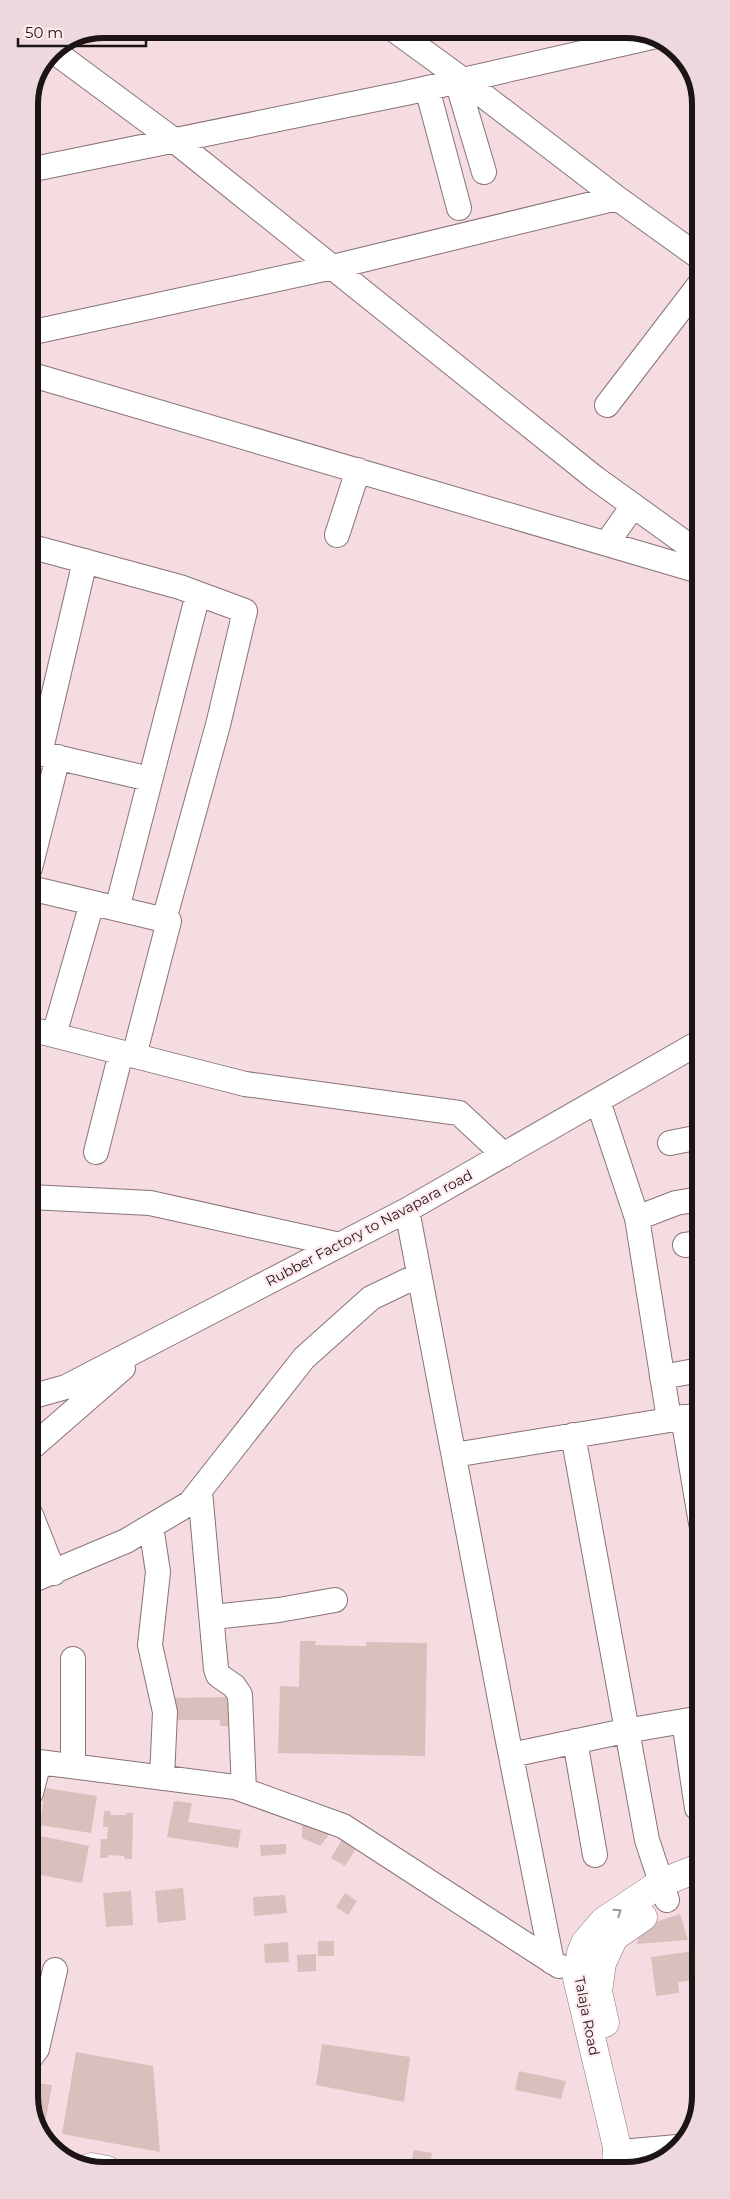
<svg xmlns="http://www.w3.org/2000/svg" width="730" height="2199" viewBox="0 0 730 2199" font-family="Montserrat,sans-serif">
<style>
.building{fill:#d9c0bc}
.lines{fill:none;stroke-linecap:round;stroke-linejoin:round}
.minor-casing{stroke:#897377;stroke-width:26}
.major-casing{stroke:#897377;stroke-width:29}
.minor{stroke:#fff;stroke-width:24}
.major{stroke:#fff;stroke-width:28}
.oneway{stroke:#999596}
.labels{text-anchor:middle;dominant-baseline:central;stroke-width:4.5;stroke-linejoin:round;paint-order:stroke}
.street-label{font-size:14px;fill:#1c1415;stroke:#ffeaee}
.rim{fill:none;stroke:#1c1415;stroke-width:6}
</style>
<rect width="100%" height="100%" fill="#f5dce0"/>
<path class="building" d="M300,1641H316L315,1645L366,1646V1642L427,1643L425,1756L278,1753L280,1686L299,1687Z
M233,1697V1726H220V1720H170V1698Z
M45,1788L97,1796L91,1833L40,1825Z
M174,1801L192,1803L188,1822L241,1830L238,1848L167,1837Z
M104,1811H110L111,1815H126V1813H133L132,1859H125L124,1856L109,1855L107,1858H100L101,1839H107L108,1827H103Z
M302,1822L332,1831L320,1846L302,1838Z
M31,1834L89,1846L82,1883L31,1873Z
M343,1838L357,1847L345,1866L331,1858Z
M286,1844V1854L261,1856L260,1845Z
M183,1888L186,1920L158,1923L155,1891Z
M131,1891L133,1925L106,1927L103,1893Z
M345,1893L357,1901L348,1915L336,1907Z
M285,1895L287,1913L254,1916L253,1897Z
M701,1909V1939L692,1940L690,1916Z
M680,1914L688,1940L637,1944L639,1935L646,1925Z
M318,1941H334V1956H318Z
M288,1942L289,1962L265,1963L264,1944Z
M701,1950V1990L697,1991L696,1980L678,1982L679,1993L656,1996L651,1957Z
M316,1954V1971L298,1972L297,1955Z
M322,2044L410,2057L404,2102L316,2085Z
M76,2052L153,2066L160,2152L62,2134Z
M519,2071L566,2081L561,2099L515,2090Z
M31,2082L52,2085L44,2130L40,2129L31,2115Z
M414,2150L432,2153L429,2169H410Z
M498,2162L530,2167V2168H496Z"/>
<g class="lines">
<defs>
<path id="minor" d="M52,50L175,141L595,478L699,553
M457,81L484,172
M427,88L459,208
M29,170L406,93L652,37
M617,198L699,257
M29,333L333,267L617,198L463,80L393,29
M29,374L699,571
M607,405L699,285
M337,535L358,470
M607,543L633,506
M29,546L180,587L245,611L218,725L164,920
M30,751L150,779
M40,753L85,561
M30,868L58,757
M30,888L169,921L134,1056
M117,909L198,594
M30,1029L245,1084L459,1113L504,1155
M54,1035L92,903
M598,1101L637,1218
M670,1143L700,1137
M96,1152L121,1053
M30,1197L150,1203L340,1245
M407,1210L507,1736L552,1962
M685,1245L700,1243
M662,1377L700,1370
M30,1397L66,1387L407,1210L700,1042
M683,1417L701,1523
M669,1419L637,1218L676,1203L700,1199
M573,1435L647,1840L667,1900
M30,1449L123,1368
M454,1455L700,1415
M200,1491L216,1669L218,1675L234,1686L240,1695L244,1790
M31,1515L54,1573
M151,1526L158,1572L150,1645L165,1712L162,1778
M31,1581L126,1541L190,1503L304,1358L371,1298L419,1275
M213,1617L279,1610L335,1600
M684,1721L697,1808
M575,1741L595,1855
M511,1755L620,1732L701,1718
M31,1761L235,1787L343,1826L559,1966
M73,1766V1659
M31,1793L39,1762
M31,2057L37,2049L55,1970
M632,2151L677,2147"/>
<path id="major" d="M605,2023L598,1991L602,1963L614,1937L643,1917
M91,2167L107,2170
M616,2168L617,2147L577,1978L581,1953L585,1943L604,1921L661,1883L701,1867"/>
</defs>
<use href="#minor" class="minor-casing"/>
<use href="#major" class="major-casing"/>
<use href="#minor" class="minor"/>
<use href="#major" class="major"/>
</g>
<defs><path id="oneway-chevron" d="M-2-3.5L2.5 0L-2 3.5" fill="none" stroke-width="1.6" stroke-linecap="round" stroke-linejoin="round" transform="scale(1.25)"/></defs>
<use class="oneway" href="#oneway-chevron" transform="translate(618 1912) rotate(-34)"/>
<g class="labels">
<g class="street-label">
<text transform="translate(369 1228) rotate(-28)">Rubber Factory to Navapara road</text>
<text transform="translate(587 2016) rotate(79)">Talaja Road</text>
</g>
</g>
<path d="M0 0H730V2199H0ZM104 38H626A66 66 0 0 1 692 104V2096A66 66 0 0 1 626 2162H104A66 66 0 0 1 38 2096V104A66 66 0 0 1 104 38Z" fill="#edd9dd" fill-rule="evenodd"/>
<path class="rim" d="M104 38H626A66 66 0 0 1 692 104V2096A66 66 0 0 1 626 2162H104A66 66 0 0 1 38 2096V104A66 66 0 0 1 104 38Z"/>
<path d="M18 38v8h128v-8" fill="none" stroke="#1c1415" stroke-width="2.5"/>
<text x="25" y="38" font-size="15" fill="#1c1415" stroke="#ffeaee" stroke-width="4" paint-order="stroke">50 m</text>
</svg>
